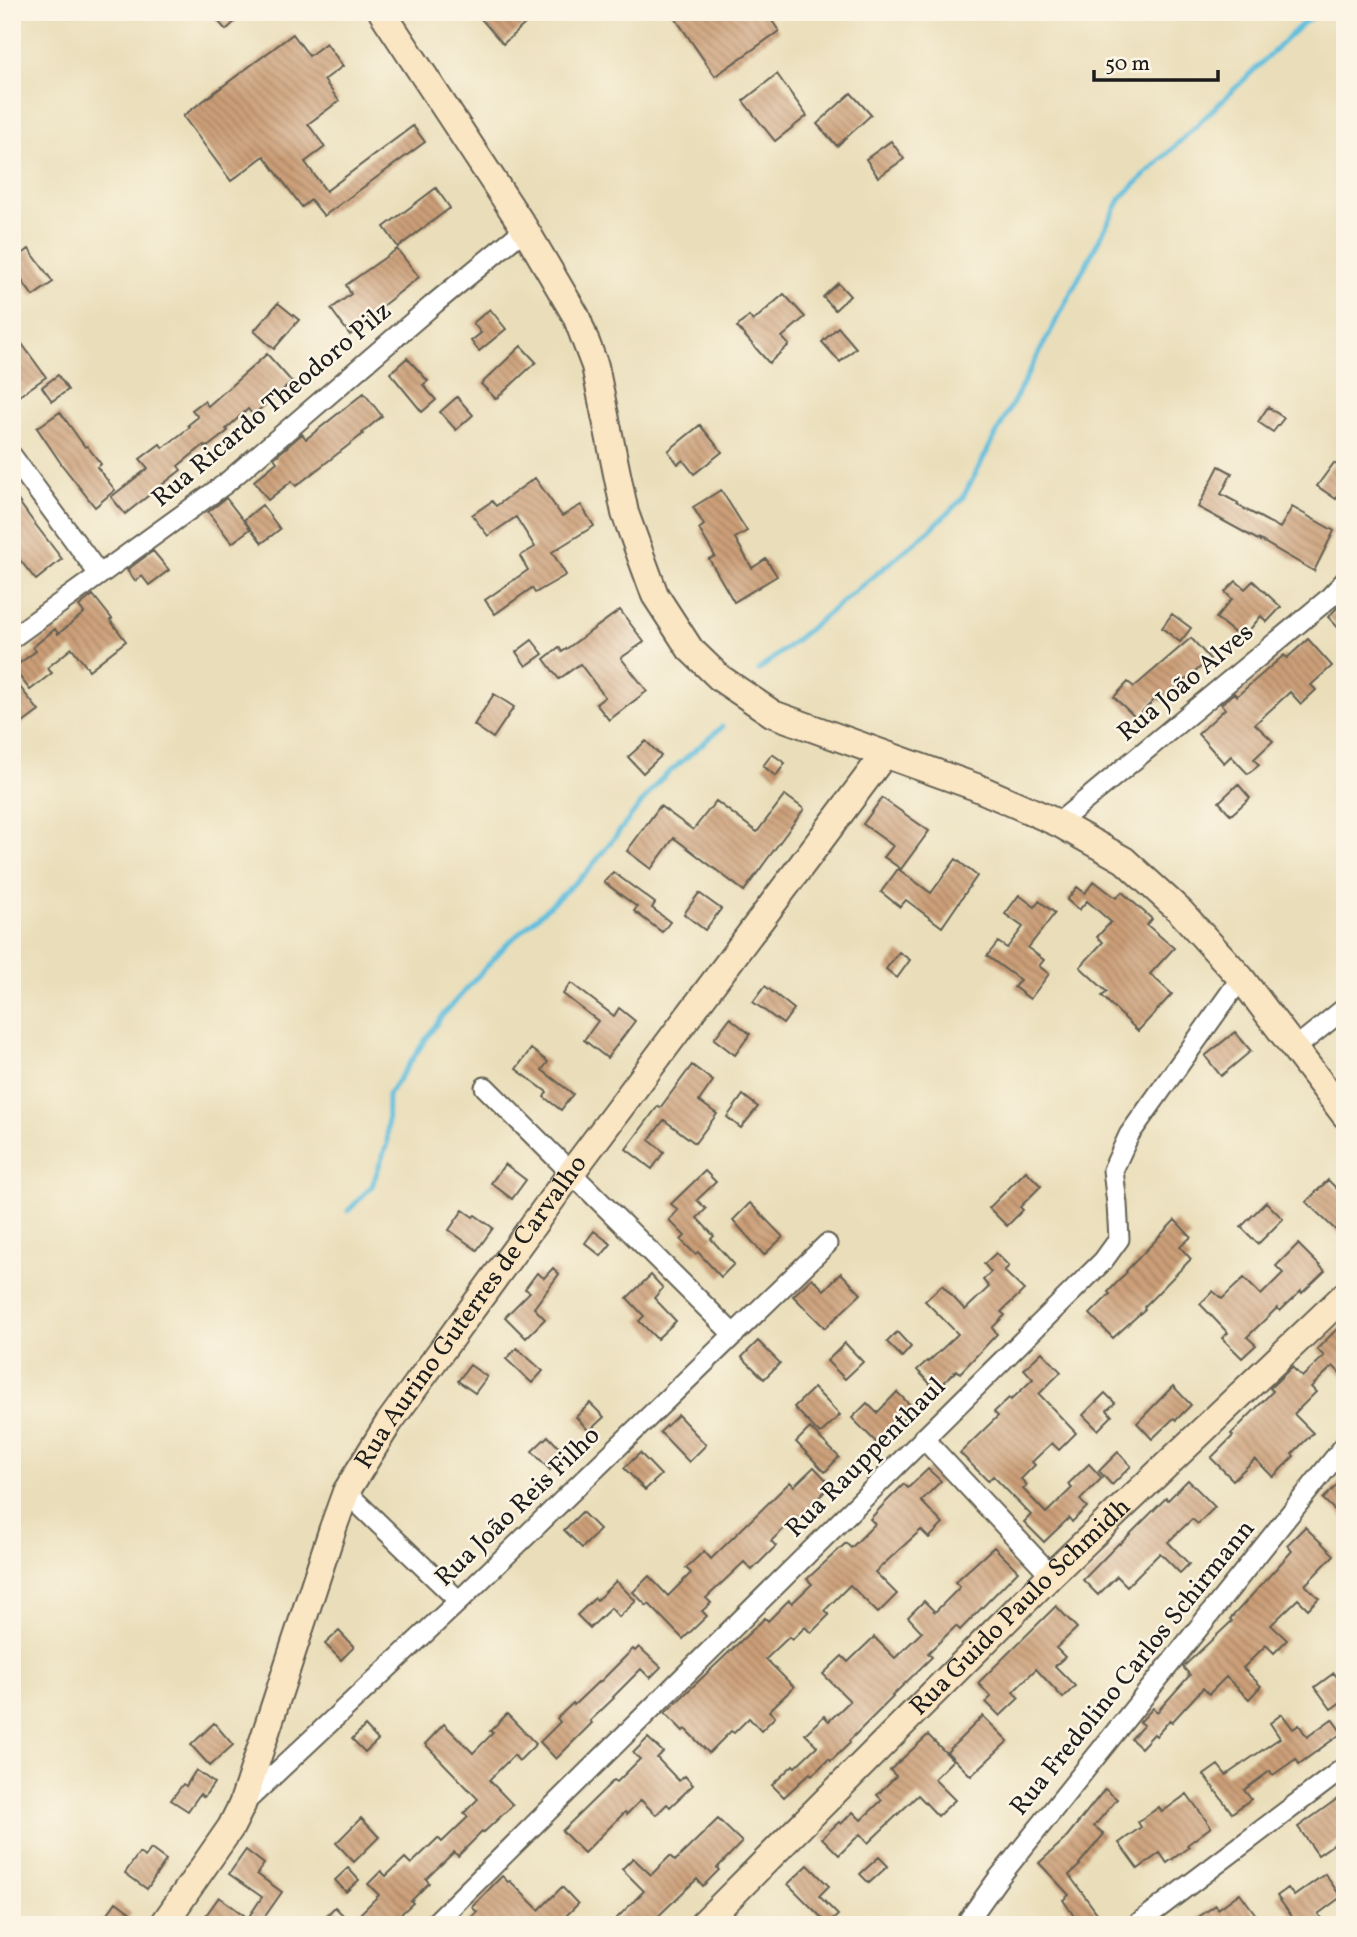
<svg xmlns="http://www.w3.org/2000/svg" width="1357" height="1937" viewBox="0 0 1357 1937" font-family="Vollkorn,serif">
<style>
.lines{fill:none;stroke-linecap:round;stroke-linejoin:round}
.stream{stroke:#5fbedd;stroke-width:5}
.building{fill:url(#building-back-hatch)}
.street-casing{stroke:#646053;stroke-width:23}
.secondary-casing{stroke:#646053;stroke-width:30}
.street{stroke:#fff;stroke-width:19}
.secondary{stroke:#fbe6c3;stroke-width:26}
.labels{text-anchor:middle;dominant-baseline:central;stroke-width:5;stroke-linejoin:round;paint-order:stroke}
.street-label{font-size:26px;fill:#1c1c1c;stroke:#fcf5e5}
</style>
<defs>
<pattern id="building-back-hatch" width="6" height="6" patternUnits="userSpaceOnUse" patternTransform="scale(1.75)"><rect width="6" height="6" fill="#cc9f78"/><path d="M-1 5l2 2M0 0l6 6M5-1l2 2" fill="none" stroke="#a58162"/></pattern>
</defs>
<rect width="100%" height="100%" fill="#fcf5e5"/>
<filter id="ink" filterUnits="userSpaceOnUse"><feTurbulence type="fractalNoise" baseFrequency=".0143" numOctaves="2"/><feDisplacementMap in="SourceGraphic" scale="14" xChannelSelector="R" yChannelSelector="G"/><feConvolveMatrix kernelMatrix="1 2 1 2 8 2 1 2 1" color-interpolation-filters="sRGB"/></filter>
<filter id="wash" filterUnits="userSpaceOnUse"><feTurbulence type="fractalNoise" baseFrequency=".00686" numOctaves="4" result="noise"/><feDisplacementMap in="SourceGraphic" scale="28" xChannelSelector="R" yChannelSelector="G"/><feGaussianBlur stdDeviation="1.57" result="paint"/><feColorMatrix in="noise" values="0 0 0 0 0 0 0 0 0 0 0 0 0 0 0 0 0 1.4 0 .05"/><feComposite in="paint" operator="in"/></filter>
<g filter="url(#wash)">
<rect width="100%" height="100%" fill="#eadeba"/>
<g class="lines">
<path class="stream" d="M759,670L930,530L962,499L1121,198L1302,24L1322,12
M348,1211L372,1186L387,1144L388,1095L441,1017L505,946L588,871L659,781L722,727"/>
</g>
<g id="blocks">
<path class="building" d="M210,12H245L226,30Z
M475,12H538L503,44Z
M671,12H766L779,31L715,76Z
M293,34L309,56L326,43L343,66L324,80L339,101L308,124L325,147L305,162L326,191L413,126L425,142L324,216L311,200L302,207L264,156L231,181L183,116Z
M777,74L807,116L775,141L743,101Z
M851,93L871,115L837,146L817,124Z
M891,141L904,159L878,177L866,159Z
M436,188L450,208L398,247L384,227Z
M29,249L53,282L33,296L12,267V262Z
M397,249L419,277L367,318L369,320L350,335L331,309L351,294L346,285Z
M838,283L850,296L835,310L823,297Z
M784,294L805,317L782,337L789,345L769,363L737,327L749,316L753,321Z
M278,303L299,320L274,349L254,331Z
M490,309L506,329L479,351L471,341L481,333L473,323Z
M838,327L856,348L840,362L822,342Z
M12,330L46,377L12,401Z
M521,346L536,362L496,399L481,384Z
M267,354L292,382L253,415L248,409L226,429L228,431L206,448L204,445L178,466L181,470L125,514L111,497L148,468L140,459L160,444L163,448L190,427L188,425L198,417L192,410L204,401L208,406Z
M407,358L428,381L423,385L436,400L422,412L390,373Z
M58,375L68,390L52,401L42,387Z
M364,393L382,416L362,433L363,434L296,486L292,481L268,500L254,481L277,462L274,458L302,434L306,439Z
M457,397L473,415L456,430L440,412Z
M1268,407L1284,418L1273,432L1258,422Z
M60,412L85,447L87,446L101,464L97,467L115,490L95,507L62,465L37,428Z
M700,425L722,452L694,474L683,460L678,464L668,451Z
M1334,463L1345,471V486L1336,499L1317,486Z
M1219,466L1232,473L1221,494L1238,503L1237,505L1280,528L1292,507L1334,531L1314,571L1260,540V541L1198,507Z
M535,478L562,516L581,505L594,526L552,552L566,575L535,593L532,588L495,614L485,600L528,570L520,556L535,547L516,517L488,536L472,515L492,501L496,506Z
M721,490L747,531L735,538L752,568L766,559L777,576L734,602L709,559L715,556L699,529L704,525L693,507Z
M12,492L32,520L62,559L36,580L12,550Z
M226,498L250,529L232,543L208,512Z
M262,505L280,529L262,543L244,520Z
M153,551L169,570L149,585L142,576L135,581L127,570Z
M1236,581L1245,589L1253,581L1281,607L1267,622L1261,616L1242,639L1216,618L1232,599L1225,592Z
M93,595L112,619L110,620L126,641L89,670L72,648L47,668L52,673L30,690L13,668L36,651L33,647L55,629L58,634L84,613L79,606Z
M1345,600V635L1328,617Z
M620,610L644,642L621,658L647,691L609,720L596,704L605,697L580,664L559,679L544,659L559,647L562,652Z
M1172,614L1191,628L1180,642L1162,628Z
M1191,638L1210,659L1160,702L1156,698L1136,718L1114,697L1128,682L1134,687Z
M1308,639L1332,666L1311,685L1316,690L1301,704L1290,692L1255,724L1273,741L1254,759L1259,765L1248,774L1231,756L1224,763L1198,734L1225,709L1221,704L1234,693L1237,696L1284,655L1287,658Z
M532,640L543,654L526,666L516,652Z
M12,677L39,711L19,726L12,718Z
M494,694L514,707L493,738L474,725Z
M646,741L661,756L643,773L628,757Z
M772,754L785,763L776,776L763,766Z
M1238,784L1250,798L1231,815L1219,802Z
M785,795L804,809L744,891L674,838L651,869L627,851L660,806L693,830L716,801L757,832Z
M882,798L929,831L901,869L884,857L893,846L863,824Z
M956,859L977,876L942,927L906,900L900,907L881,892L898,869L931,893Z
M613,872L655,903L652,908L670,922L662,932L634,911L637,907L604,882Z
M1094,881L1116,898L1122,892L1152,919L1147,925L1174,948L1150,974L1172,994L1138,1031L1102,996L1107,992L1080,967L1103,942L1097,937L1111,922L1087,901L1079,910L1067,900L1077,887L1085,893Z
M699,893L721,909L705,930L684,914Z
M1019,895L1035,907L1039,901L1055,913L1028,948L1044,960L1039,966L1049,974L1030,999L1014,987L1020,980L987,956L998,942L1007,948L1023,927L1005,914Z
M899,952L910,960L897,978L886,969Z
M571,983L614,1016L619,1008L635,1021L607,1058L584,1040L598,1021L563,994Z
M765,986L794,1009L783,1024L753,1002Z
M730,1018L750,1034L735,1055L714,1039Z
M1235,1032L1251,1051L1221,1076L1205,1056Z
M531,1049L548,1062L542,1070L573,1094L561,1110L544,1097L547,1092L516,1069Z
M692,1065L713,1081L699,1101L717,1114L695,1143L664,1120L649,1140L664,1152L652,1169L626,1149L658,1106L660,1108Z
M743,1095L758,1107L741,1128L727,1117Z
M505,1164L526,1180L512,1199L491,1183Z
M705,1171L716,1182L697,1200L706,1209L697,1218L714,1236L711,1239L734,1264L721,1277L698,1252L695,1254L681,1240L685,1236L669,1220L678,1210L671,1204Z
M1026,1171L1041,1186L1020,1207L1023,1210L1007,1226L989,1208Z
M1328,1180L1345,1197V1239L1306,1202Z
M1266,1202L1283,1219L1258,1244L1241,1227Z
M750,1203L783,1237L764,1255L733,1220Z
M463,1210L473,1217L475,1215L493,1228L477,1250L449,1230Z
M1175,1220L1191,1237L1180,1247L1191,1259L1144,1307L1145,1309L1113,1338L1090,1314L1110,1294L1108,1292L1127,1272L1126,1271Z
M594,1231L611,1244L601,1256L585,1243Z
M1298,1244L1325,1271L1302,1293L1301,1291L1280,1311L1277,1308L1247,1337L1256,1345L1242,1358L1222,1338L1228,1333L1200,1304L1213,1291L1222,1299L1244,1278L1261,1295L1283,1273L1276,1266Z
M996,1253L1009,1266L1004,1271L1024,1290L1001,1312L1005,1315L992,1328L997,1334L960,1373L957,1370L936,1390L917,1370L927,1361L928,1362L958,1334L925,1301L942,1285L965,1310L989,1287L983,1280L991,1272L984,1264Z
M553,1268L559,1274L534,1308L545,1319L526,1338L505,1317L530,1292L525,1289L537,1273L544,1278Z
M841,1273L861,1294L825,1328L793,1296L812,1278L824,1290Z
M651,1275L663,1288L654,1298L676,1321L657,1339L639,1321L644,1316L627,1298Z
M1338,1328L1345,1334V1378L1333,1366L1311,1387L1316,1392L1294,1414L1313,1433L1292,1454L1294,1456L1273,1477L1255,1459L1233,1480L1211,1458L1233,1436L1231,1434L1273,1391L1270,1388L1292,1367L1302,1377L1324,1356L1317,1349Z
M897,1332L911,1347L902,1357L887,1342Z
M758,1341L780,1363L764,1379L742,1357Z
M845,1343L863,1362L845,1379L827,1361Z
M517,1348L543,1371L532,1383L506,1359Z
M1042,1352L1061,1372L1039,1394L1076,1433L1059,1450L1052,1443L1032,1462L1035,1465L1021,1479L1027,1485L1023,1489L1046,1513L1072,1488L1068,1484L1089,1464L1102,1478L1080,1500L1087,1507L1072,1522L1069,1518L1044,1542L1024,1522L1031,1515L993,1476L988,1481L960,1453L998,1416L994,1412L1009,1398L1011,1400L1033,1379L1024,1369Z
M470,1365L487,1377L475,1393L458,1381Z
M1173,1386L1191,1405L1176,1420L1174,1418L1152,1439L1137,1423Z
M814,1388L840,1415L820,1434L794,1407Z
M897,1392L914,1409L877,1443L852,1418L867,1403L877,1413Z
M1105,1393L1115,1403L1107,1410L1112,1416L1098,1430L1083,1415Z
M590,1403L604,1417L589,1431L576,1417Z
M678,1415L706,1445L689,1462L660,1432Z
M810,1428L839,1457L825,1472L796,1442Z
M548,1436L566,1455L550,1470L532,1451Z
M1118,1452L1131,1466L1112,1485L1099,1471Z
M640,1453L661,1475L645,1490L624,1468Z
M814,1467L831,1485L794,1523L792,1521L771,1541L776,1546L752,1570L744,1562L706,1598L711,1603L702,1611L707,1616L683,1639L649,1604L647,1606L633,1592L649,1576L668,1596L691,1573L686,1568L704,1551L711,1559L790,1482L794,1486Z
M928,1469L941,1481L921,1501L943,1524L929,1538L921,1530L875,1572L897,1594L878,1613L850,1585L825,1610L829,1615L811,1633L805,1627L792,1640L789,1637L766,1659L794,1687L769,1711L775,1717L761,1731L749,1718L734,1733L731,1731L709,1753L685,1729L683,1731L665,1713L765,1618L768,1621L789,1600L792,1603L812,1584L807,1579L846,1543L851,1548L875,1524L870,1519L884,1504L904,1484L908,1488Z
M1345,1477V1520L1323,1499Z
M1188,1480L1215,1507L1198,1524L1192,1519L1168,1542L1189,1564L1180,1573L1160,1553L1127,1586L1117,1576L1098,1595L1083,1580L1119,1543L1120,1544L1166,1498L1168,1500Z
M582,1512L600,1530L582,1548L564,1530Z
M1305,1527L1334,1555L1305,1585L1319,1598L1308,1609L1298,1599L1271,1625L1287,1640L1274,1653L1266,1645L1243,1668L1261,1686L1249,1699L1226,1677L1209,1694L1203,1688L1172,1722L1170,1720L1156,1736L1154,1734L1141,1748L1131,1739L1144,1725L1140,1722L1153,1708L1157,1712L1190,1675L1183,1667L1232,1621L1230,1619L1292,1551L1287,1545Z
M994,1547L1018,1571L960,1630L956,1626L928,1653L932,1657L892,1696L893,1697L849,1741L850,1743L831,1761L829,1759L812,1775L810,1773L784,1797L772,1785L793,1765L795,1767L817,1746L805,1734L824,1716L829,1721L850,1701L823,1674L842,1656L848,1662L874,1637L895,1658L922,1632L908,1617L924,1601L935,1612L960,1587L955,1582Z
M616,1581L636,1601L619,1617L611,1608L590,1628L577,1615L595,1598L597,1600Z
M1056,1606L1077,1628L1056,1648L1065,1657L1055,1666L1075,1686L1063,1698L1036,1669L1013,1692L1019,1698L1000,1716L986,1702L991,1697L978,1683Z
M339,1631L354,1647L341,1660L325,1644Z
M639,1647L661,1667L650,1678L641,1669L613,1697L614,1698L590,1721L592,1723L556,1759L540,1742L560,1722L557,1718L573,1703L574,1705L598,1682L599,1683L633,1649L635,1651Z
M1334,1673L1345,1688V1699L1331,1709L1315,1687Z
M507,1714L536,1744L519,1761L514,1755L489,1780L513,1805L483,1833L482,1832L458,1856L454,1852L426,1879L429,1883L411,1901L413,1903L389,1925H317L335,1907L351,1923L379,1895L368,1884L381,1871L386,1876L405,1858L411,1864L438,1838L442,1842L468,1817L464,1813L478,1799L425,1744L444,1724L473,1753L493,1733L490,1731Z
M1282,1714L1293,1729L1299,1725L1307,1737L1332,1719L1342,1733L1299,1764L1296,1759L1273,1775L1270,1771L1244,1790L1251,1799L1232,1813L1204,1775L1218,1765L1226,1775L1280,1738L1270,1723Z
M983,1716L1008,1741L971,1776L947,1752Z
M214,1723L233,1745L210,1766L191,1745Z
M365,1726L378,1740L365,1752L352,1739Z
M928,1735L953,1760L934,1779L955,1800L938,1816L918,1795L868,1843L860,1834L839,1855L822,1838L839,1822L841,1824L853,1812L861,1820L882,1800L877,1795L896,1776L890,1770Z
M648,1738L663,1752L657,1758L679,1781L685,1776L693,1785L670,1807L667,1804L656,1815L641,1800L627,1814L625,1812L584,1853L562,1831L614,1780L617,1782L640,1759L633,1753Z
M196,1770L214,1783L204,1797L200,1794L188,1811L171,1800L183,1784L186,1786Z
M1105,1789L1117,1799L1094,1826L1104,1834L1079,1864L1080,1865L1069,1875L1097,1913L1080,1925L1063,1900L1069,1895L1039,1863L1064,1840Z
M1187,1794L1211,1827L1187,1845L1189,1847L1167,1863L1160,1853L1138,1869L1119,1843L1141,1827L1138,1822L1159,1807L1162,1812Z
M1337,1799L1345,1809V1836L1318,1855L1298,1827Z
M361,1818L379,1837L354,1862L336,1843Z
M718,1819L742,1842L717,1868L719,1870L703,1886L697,1879L649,1925H610L644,1891L622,1869L633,1858L651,1875L670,1856L675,1861Z
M151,1849L166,1860L147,1889L125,1873L139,1853L145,1857Z
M246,1850L264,1864L257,1874L282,1892L259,1925H199L219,1897L248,1918L262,1897L229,1874Z
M879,1857L888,1866L869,1883L860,1874Z
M808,1865L829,1886L819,1896L838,1915L828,1924L788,1884Z
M348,1868L359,1880L346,1892L335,1880Z
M1325,1874L1341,1897L1318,1914L1326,1925H1298L1277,1896L1288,1888L1294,1896Z
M502,1876L508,1882L510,1881L539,1910L562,1887L578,1904L557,1925H463L477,1912L472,1907Z
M1240,1893L1256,1915L1242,1925H1187L1216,1905L1218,1909Z
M116,1902L131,1913L123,1925H100Z"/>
</g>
</g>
<g filter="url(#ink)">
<use href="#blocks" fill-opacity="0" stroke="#646053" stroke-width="2"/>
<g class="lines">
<defs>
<path id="street" d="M12,456L99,574
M12,638L225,484L435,303L525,229
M1058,823L1328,599L1345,581
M1295,1048L1345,1008
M485,1087L734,1335
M923,1438L1051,1575
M346,1492L459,1601
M243,1804L459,1601L827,1244
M433,1925L1103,1261L1119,1239L1117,1204L1113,1170L1129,1135L1241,978
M965,1925L997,1880L1345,1445
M1136,1925L1345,1767"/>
<g id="secondary">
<path d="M382,12L525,229L576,316L595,366L625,513L655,595L690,649L720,678L773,714L976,787L1058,823L1124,860L1180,911L1241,978L1345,1115"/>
<path id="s1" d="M163,1925L231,1827L242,1805L333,1528L346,1492L388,1424L571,1173L884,755"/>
<path id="s2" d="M702,1925L1051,1575L1345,1295"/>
</g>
</defs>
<use href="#street" class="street-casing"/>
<use href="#secondary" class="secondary-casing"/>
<use href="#street" class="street"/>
<use href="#secondary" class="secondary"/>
</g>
</g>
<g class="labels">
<g class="street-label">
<text transform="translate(272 405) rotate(-40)">Rua Ricardo Theodoro Pilz</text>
<text transform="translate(1186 683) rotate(-40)">Rua João Alves</text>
<text stroke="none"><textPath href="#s1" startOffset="693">Rua Aurino Guterres de Carvalho</textPath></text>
<text transform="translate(866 1458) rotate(-45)">Rua Rauppenthaul</text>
<text transform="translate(518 1507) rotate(-44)">Rua João Reis Filho</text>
<text stroke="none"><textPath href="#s2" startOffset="450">Rua Guido Paulo Schmidh</textPath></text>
<text transform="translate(1133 1668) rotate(-51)">Rua Fredolino Carlos Schirmann</text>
</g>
</g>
<rect width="1357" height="1937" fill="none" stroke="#fcf5e5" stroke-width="42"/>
<path d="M1094 70v10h124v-10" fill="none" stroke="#1c1c1c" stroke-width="3.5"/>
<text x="1105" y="70" font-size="21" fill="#1c1c1c" stroke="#fcf5e5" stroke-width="5" paint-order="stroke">50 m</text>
</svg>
